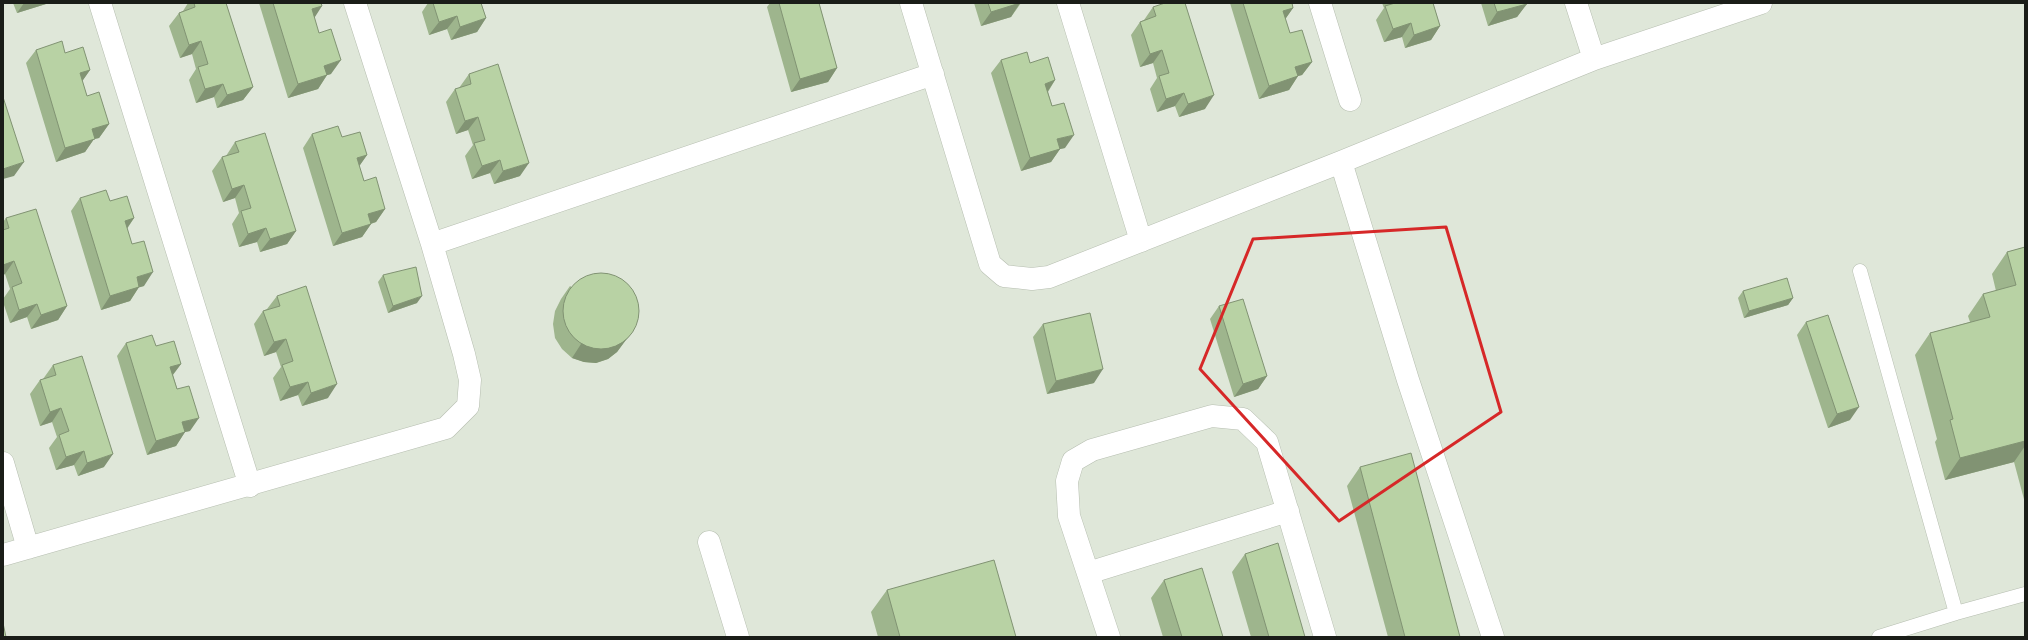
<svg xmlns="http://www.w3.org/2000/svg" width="2028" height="640" viewBox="0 0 2028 640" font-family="Lato,sans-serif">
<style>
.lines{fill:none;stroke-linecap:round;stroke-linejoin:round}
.lane-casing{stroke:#b6beb0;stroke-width:15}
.street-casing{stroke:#b6beb0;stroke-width:23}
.lane{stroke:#fff;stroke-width:14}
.street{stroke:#fff;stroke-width:22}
.wall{fill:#9eb58d}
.shaded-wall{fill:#819373}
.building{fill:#b8d2a4;stroke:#819373}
.marked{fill:none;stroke:#d62828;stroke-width:3;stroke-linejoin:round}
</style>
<rect width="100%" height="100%" fill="#dfe7d9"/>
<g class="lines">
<defs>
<path id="lane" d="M1860,271L1956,613
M1879,637L1956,613L2025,594"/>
<path id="street" d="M100,3L250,486
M911,3L990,264L1004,276L1032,279L1049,277L1341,162L1594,59L1761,3
M1068,3L1141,241
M1320,3L1350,100
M1576,3L1594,59
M1341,162L1408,380L1493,637
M432,244L933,74
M3,463L28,548
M709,542L738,637
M3,555L446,428L468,406L470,380L464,354L432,244L355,3
M1088,573L1288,511
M1109,637L1069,516L1067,481L1073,461L1092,450L1212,416L1243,419L1267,442L1325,637"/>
</defs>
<use href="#lane" class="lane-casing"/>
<use href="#street" class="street-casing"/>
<use href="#lane" class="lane"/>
<use href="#street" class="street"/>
</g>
<path class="wall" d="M13,3H47L46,4L17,13Z
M188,3H226L253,87L243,100L217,108L214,97L196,103L189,80L196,69L192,54L180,58L169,26L179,13L183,11Z
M259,3H321L314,18L331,74L327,75L318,89L288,98Z
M428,3H481L486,18L477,32L451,40L447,29L429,35L422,12Z
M770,3H819L837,68L828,82L791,92L767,7Z
M974,3H1021L1011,17L981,26Z
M1230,3H1292L1293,8L1285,19L1290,33L1312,62L1302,75L1298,76L1289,90L1259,99Z
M1382,3H1433L1440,26L1431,40L1405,48L1402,37L1384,42L1376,20L1384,8Z
M1481,3H1528H1527L1517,17L1488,26Z
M1153,7L1205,109L1179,117L1175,106L1157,112L1150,89L1157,78L1153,63L1140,67L1131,35L1140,22L1144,20Z
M36,50L65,53L90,70L82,81L87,96L109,124L99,138L94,139L85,152L56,162L26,63Z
M1001,60L1030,63L1055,80L1048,92L1065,148L1060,149L1051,162L1021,171L991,73Z
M469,74L520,176L494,184L490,173L472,179L465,156L473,145L468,130L456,134L446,102L455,89L459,88Z
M312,134L342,137L367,155L359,166L364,181L385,209L376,222L371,224L362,237L333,246L303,148Z
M235,142L296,231L287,244L260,252L257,242L239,247L232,224L239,213L235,198L223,202L212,171L222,157L226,156Z
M80,198L110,201L134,218L127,229L144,286L139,287L130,301L101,310L71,211Z
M6,218L67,306L58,320L31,329L27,317L10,323L3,302V299L10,289L5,274L3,275V222Z
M2025,247V503L2014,462L1945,480L1935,442L1937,439L1915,355L1930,333L1970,322L1968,316L1983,294L1996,291L1992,274L2007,252Z
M383,275L417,303L388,313L378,282Z
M570,286L634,329L617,352L608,359L596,363L584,362L572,358L562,349L555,338L553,324L555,311L561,299Z
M1743,291L1793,298L1788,305L1744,318L1738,298Z
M277,296L328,398L302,406L298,395L280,401L273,378L281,367L276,352L264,356L254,324L263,311L267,309Z
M1219,306L1267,376L1258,389L1234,397L1210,319Z
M1806,322L1850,420L1828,428L1797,335Z
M1043,324L1094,383L1047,394L1033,337Z
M126,343L156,346L181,364L173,375L190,431L185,432L176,446L147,455L117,356Z
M53,365L104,467L78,476L74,465L56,470L49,448L57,437L52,422L40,426L30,394L40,380L43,379Z
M1360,467L1460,637H1388L1347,486Z
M1245,554L1305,637H1251L1232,572Z
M1164,580L1223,637H1163L1151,598Z
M887,590L1016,637H878L871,612Z"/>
<path class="shaded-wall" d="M24,3H47L46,4L17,13Z
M1020,3L1011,17L981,26L991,12Z
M1527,4L1517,17L1488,26L1497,12Z
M322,6L313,20L312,9Z
M1293,8L1284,21L1283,11Z
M457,16L447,29L429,35L439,22Z
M486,18L477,32L451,40L460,27Z
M1411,23L1402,37L1384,42L1393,29Z
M1440,26L1431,40L1405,48L1414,35Z
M201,41L192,54L180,58L189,45Z
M1162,50L1153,63L1140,67L1150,54Z
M341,60L331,74L314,79L324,66Z
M1312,62L1302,75L1298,76L1289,90L1259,99L1269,86L1295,67Z
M837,68L828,82L791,92L800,79Z
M90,70L81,83L80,73Z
M327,75L318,89L288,98L298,84Z
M1055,80L1046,94L1045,84Z
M223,84L214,97L196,103L205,89Z
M253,87L243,100L217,108L227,95Z
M1184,93L1175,106L1157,112L1166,99Z
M1214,95L1205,109L1179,117L1188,104Z
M478,117L468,130L456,134L465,121Z
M109,124L99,138L94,139L85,152L56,162L65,148L92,129Z
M1074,135L1065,148L1060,149L1051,162L1021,171L1030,158L1057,139Z
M367,155L358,168L357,158Z
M500,160L490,173L472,179L482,166Z
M24,162L14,176L3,179V169Z
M529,163L520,176L494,184L503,171Z
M244,185L235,198L223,202L232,189Z
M385,209L376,222L359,227L368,214Z
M134,218L125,231V221Z
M371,224L362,237L333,246L342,233Z
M266,228L257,242L239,247L248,234Z
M296,231L287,244L260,252L270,239Z
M14,261L5,274L3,275V265Z
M153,272L144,286L127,291L137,277Z
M139,287L130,301L101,310L110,296Z
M422,296L417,303L388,313L393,306Z
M1793,298L1788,305L1744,318L1749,311Z
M37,304L27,317L10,323L19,310Z
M67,306L58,320L31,329L41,315Z
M634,329L617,352L608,359L596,363L584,362L572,358L581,344Z
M286,339L276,352L264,356L274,342Z
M181,364L171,377L170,367Z
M1103,369L1094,383L1047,394L1056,381Z
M1267,376L1258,389L1234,397L1243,384Z
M308,382L298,395L280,401L290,387Z
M337,384L328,398L302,406L311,393Z
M1859,407L1850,420L1828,428L1837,414Z
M61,408L52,422L40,426L50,412Z
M199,418L190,431L185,432L176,446L147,455L156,441L182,422Z
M2025,441V446L2014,462L1945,480L1960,458Z
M84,451L74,465L56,470L66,457Z
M113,454L104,467L78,476L87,463Z"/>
<path class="building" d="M194,3H226L253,87L227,95L223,84L205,89L198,67L208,64L201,41L189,45L179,13L195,7Z
M273,3H321L322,6L312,9L319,33L331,29L341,60L324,66L327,75L298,84Z
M433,3H481L486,18L460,27L457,16L439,22Z
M779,3H819L837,68L800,79Z
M988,3H1020L991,12Z
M1165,3H1185L1214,95L1188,104L1184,93L1166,99L1159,76L1169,73L1162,50L1150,54L1140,22L1156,16L1153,7Z
M1243,3H1292L1293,8L1283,11L1290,33L1302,30L1312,62L1295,67L1298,76L1269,86Z
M1395,3H1433L1440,26L1414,35L1411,23L1393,29L1385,6Z
M1494,3H1527V4L1497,12Z
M62,41L65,53L83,47L90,70L80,73L87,96L99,92L109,124L92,129L95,139L65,148L36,50Z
M1027,52L1030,63L1048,57L1055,80L1045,84L1052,106L1064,103L1074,135L1057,139L1060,149L1030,158L1001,60Z
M498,64L529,163L503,171L500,160L482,166L474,143L485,140L478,117L465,121L455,89L471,84L469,74Z
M3,97L24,162L3,169Z
M338,126L342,137L360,132L367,155L357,158L364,181L376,177L385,209L368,214L371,224L342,233L312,134Z
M265,133L296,231L270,239L266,228L248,234L241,211L251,208L244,185L232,189L222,157L239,152L235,142Z
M106,190L110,201L127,196L134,218L125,221L132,244L144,241L153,272L137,277L139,287L110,296L80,198Z
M36,209L67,306L41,315L37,304L19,310L12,287L22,283L14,261L3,265V230L9,228L6,218Z
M2025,247V441L1960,458L1950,420L1953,419L1930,333L1990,317L1983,294L2016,285L2007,252Z
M416,267L422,296L393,306L383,275Z
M563 311a38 38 0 1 1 76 0a38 38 0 1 1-76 0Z
M1787,278L1793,298L1749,311L1743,291Z
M306,286L337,384L311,393L308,382L290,387L282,365L293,361L286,339L274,342L263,311L280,306L277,296Z
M1243,299L1267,376L1243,384L1219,306Z
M1090,313L1103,369L1056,381L1043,324Z
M1828,315L1859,407L1837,414L1806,322Z
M152,335L156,346L174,341L181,364L170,367L177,389L189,386L199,418L182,422L185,432L156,441L126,343Z
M82,356L113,454L87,463L84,451L66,457L59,435L69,431L61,408L50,412L40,380L56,375L53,365Z
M1411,453L1460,637H1405L1360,467Z
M1278,543L1305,637H1269L1245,554Z
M994,560L1016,637H900L887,590Z
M1202,568L1223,637H1182L1164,580Z
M3,623L6,637H3Z"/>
<path class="marked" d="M1446,227L1501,412L1339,521L1200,369L1253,239Z"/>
<rect width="2028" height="640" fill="none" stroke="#1a1d18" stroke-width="8"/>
</svg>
